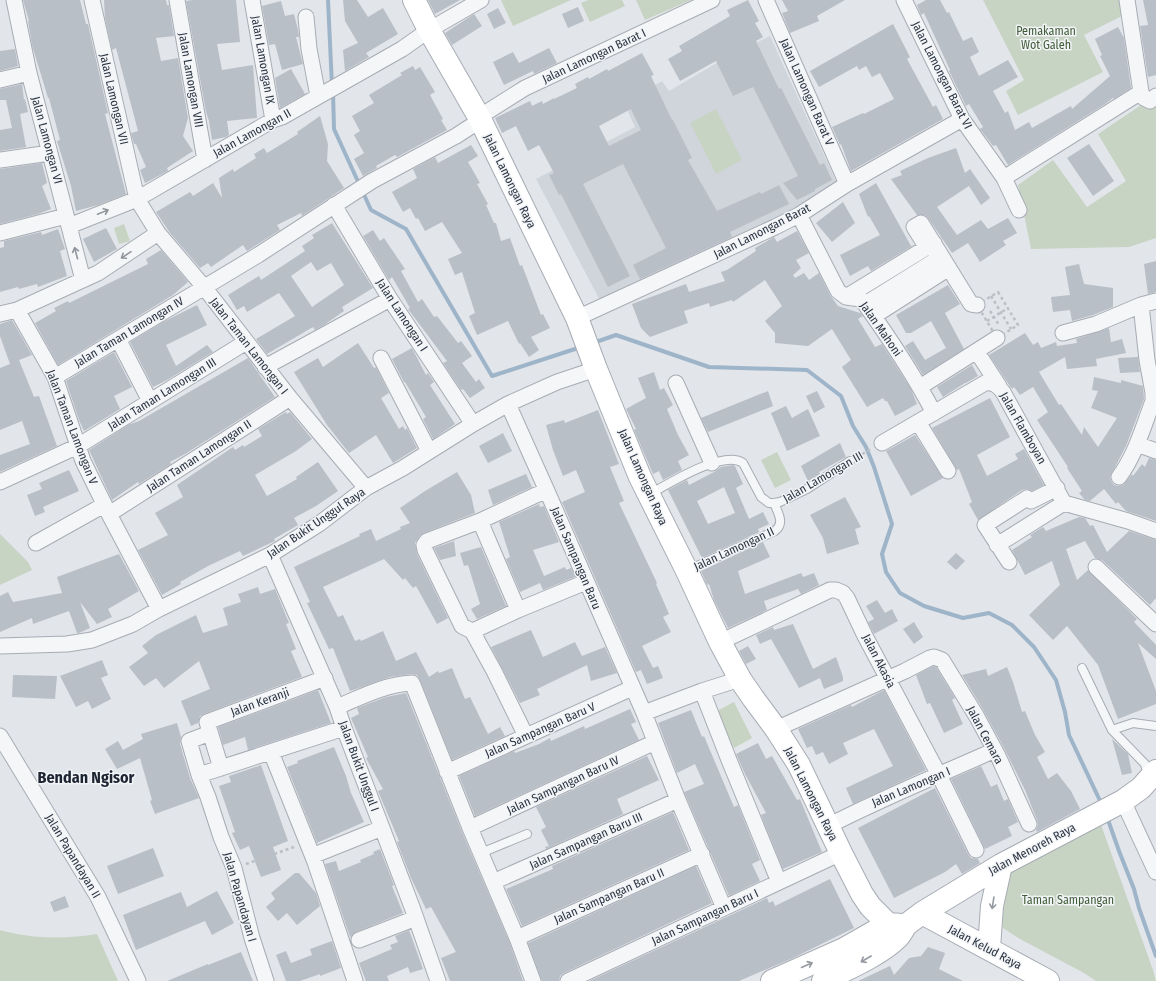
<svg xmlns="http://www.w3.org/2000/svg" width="1156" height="981" viewBox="0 0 1156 981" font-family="'Fira Sans Condensed',sans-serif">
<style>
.built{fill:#d0d5dc}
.green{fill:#c8d4c3}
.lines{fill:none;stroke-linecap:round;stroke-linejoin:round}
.stream{stroke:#9eb4c9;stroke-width:4}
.building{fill:#b9bfc7;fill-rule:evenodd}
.lane-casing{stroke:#a7acb4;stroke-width:10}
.street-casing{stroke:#a7acb4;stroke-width:17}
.secondary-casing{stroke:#a7acb4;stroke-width:24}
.path{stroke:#bcc0c5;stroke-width:2.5;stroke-dasharray:3 3;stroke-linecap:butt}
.lane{stroke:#f5f6f8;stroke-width:8}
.street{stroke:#f5f6f8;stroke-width:15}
.secondary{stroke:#fff;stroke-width:22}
.oneway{stroke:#90959c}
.oneway2{stroke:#959aa0}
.labels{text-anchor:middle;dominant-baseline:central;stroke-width:3;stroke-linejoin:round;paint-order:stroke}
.park-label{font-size:12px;fill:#405d38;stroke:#f2f4f7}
.street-label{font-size:12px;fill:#2b3441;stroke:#f2f4f7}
.district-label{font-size:16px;font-weight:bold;fill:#1d2532;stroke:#f2f4f7}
</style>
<rect width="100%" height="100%" fill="#e2e5ea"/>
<path class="built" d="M770,36L838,186L603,306L536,179L635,127L624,103L662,81L669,91L727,57Z"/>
<path class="green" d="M501,0H571L513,26Z
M588,0H622L625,6L590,22L581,3Z
M636,0H691L645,20Z
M983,0H1119L1122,16L1084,35L1103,72L1018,115L1006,91L1024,80Z
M1156,95V238L1129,247L1031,249L1018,185L1053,160L1087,207L1126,181L1098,134Z
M716,109L742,160L716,174L690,123Z
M124,224L130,241L119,244L114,228Z
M777,452L791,480L775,488L761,460Z
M0,534L28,562L32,570L0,585Z
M734,702L752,738L734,748L715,712Z
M1100,822L1153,970L1156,981H1096L1084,973L1020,939L1003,928L1002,903L1005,880L1018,862Z
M0,930C30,939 66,939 97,934L118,981H0Z"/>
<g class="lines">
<path class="stream" d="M328,0L332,86
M333,92L334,129L371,210L406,229L492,376L581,347
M593,343L616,335L709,367L807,370L841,396L853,426L866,447L874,467L892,524L882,554L886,572L900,593L924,606L963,618L989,613L1012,625L1034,647L1056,680L1065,712L1069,735L1102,805
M1107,817L1119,851L1134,889L1139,908L1156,956"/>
</g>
<path class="building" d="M23,0H80L86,24H88L108,113L105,114L126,194L98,205L76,211L71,186L57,141L60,140L49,98H48L32,45L28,21H29Z
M104,0H166L167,5H169L174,36L156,38L161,61L178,58L188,118L183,136L193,151L167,168L168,171L145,183L140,170L146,167L136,144H134L131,133L138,131L116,48L112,50L105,18Z
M193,0H236L240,42L217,44L222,70L253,65L257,118L227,121L229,135L226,137L212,140L209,121L206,112L186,1Z
M343,0H357L368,17L383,8L398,34L366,53L369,57L345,71L343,50L358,43L345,21Z
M428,0H460L435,14Z
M748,0L759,21L755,23L763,37L756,41L779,89L781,88L820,165L824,163L832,180L815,189V191L797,200L783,183L798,176L753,87L733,96L716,61L680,81L668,59L682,51L679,46L730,16L727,10Z
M782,0H845L817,16L819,21L790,33L782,13L788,11Z
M926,0H940L947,13L949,12L963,41L972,37L979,52L970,57L979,76L1008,60L1018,77L993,91L1005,113L1008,111L1015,130L1029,122L1032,128L1071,106L1072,109L1110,76L1100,56L1102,55L1095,39L1118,27L1124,38L1131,88L1114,99L1113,98L1105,104L1008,165L996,145L993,146L980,129L983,127L969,104L966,106L949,71L950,70L924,13L921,15L917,5Z
M1143,0H1156V75L1148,77L1140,26L1148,25Z
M281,1L285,16L294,14L298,30L299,37H296L303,64L282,70L275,44L269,45L262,6Z
M578,7L584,21L568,28L562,14Z
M498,8L506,23L494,29L487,14Z
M474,14L482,26L452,45L445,33Z
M893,24L910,57L907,59L933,107L936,105L943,119L851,171L841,144L840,145L832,127L863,113L864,114L894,99L880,73L872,77L866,66L859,70L857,66L819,87L810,71Z
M549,48L557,63L534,74L533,71L504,85L493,62L513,52L519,63Z
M15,49L18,66L0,71V51Z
M642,53L654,75L651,76L672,120H673L692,158L688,160L717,211L760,192L761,194L779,185L789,204L730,232L732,237L640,279L633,265L666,248L623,164L583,184L630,276L608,287L561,194L559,195L549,175L554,173L539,145L528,151L516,126L502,133L495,118L530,101L532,106L542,101L543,104L554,98V99L577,88L575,84L588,77L589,79L607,69L608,71ZM631,109L641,130L609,146L599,126Z
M413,66L415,70L420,67L435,92L430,95L443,119L441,120L447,130L397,157L395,155L376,166L377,168L363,176L354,159L364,153L354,135L360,131L352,116L374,103L369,95L402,75L400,73Z
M291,69L305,94L280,108L275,78Z
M22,84L24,100L25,99L28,112L20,114L26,147L0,151V130L12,128L6,100H0V89Z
M320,116L328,144L327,161L344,188L302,216L301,213L277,225L280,230L247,251L243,245L211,267L208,263L200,268L170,233L156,212L190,192L193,196L213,183L222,198L219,178L233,169L234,172L256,158L254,154L264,148L267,153L285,142L298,134L297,132Z
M1089,144L1114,181L1093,196L1067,158Z
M471,145L478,156L468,162L480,183L477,184L488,204L486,205L494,223H496L501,241L510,238L520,266L522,265L541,315L543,314L550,328L531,337L539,350L529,357L520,343L519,344L508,321L477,335L469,316L475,313L462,272L455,275L448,259L462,253L442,222L425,231L418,218L416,219L410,208L403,212L392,192L417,178L413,169L435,157L438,163Z
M956,148L965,173L970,169L990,198L981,205L969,186L937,207L957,235L981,220L988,229L1008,218L1017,233L1003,241L1006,245L980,262L968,243L952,253L928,218L925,215H917L891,179L902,175L900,171L928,158Z
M42,163L47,183L42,186L51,209L38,214L0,224V169Z
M876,183L911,246L914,245L871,271L868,266L850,276L840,255L880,235L869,216L868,217L859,194Z
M843,202L855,223L832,242L816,223Z
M332,223L373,288L342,307L344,311L324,325L315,330L313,327L267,354L256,339L295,316L279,293L247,312L244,306L237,310L228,295L259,276L261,280L305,251L302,246L314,238L312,235ZM311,262L317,271L331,263L344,285L312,307L291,276Z
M106,228L117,249L94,262L83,239Z
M58,229L65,249L60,251L67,276L38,287L37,284L19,289L18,287L0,292V248L4,247V241L41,232L42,235Z
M373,230L380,241L384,238L405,269L401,271L418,302L422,299L434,317L437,316L458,343L461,341L472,356L462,363L476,382L479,379L485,388L470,398L463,389L461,390L443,363L447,361L408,309L410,308L392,277L389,280L363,236Z
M797,231L809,253L796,260L801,268L793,275L795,278L804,273L809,280L819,273L830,295L838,306L860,313L863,316L858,319L875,347L882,344L911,389L917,404L895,416L887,401H885L883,398L867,407L842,367L851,360L832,329L808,346L775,343V333L765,321L782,306L765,280L733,302L732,300L710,307L709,303L684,311L688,323L650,337L641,328L632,304L686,284L689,292L725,281L721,272L727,270L756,251L755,248L774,237L777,242Z
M161,250L188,282L173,295L58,365L35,323L56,311L54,308L68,301L69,303L148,264L146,259Z
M1156,261V292L1148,294L1144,264Z
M1079,264L1084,284L1113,288V307L1093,315L1072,321L1070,310L1053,312L1051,297L1070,295L1065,267Z
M948,285L960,304L945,313L964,349L923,375L905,346L913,341L925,360L946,348L931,321L911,333H906L896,315Z
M197,305L207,325L166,345L176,366L207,345L213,352L167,380L153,387L130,342L163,322Z
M12,320L32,355L19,360L34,397L39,396L57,446L0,472V455L30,444L22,421L0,430V368L10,364L0,336V324Z
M1109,328L1111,342L1122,339L1126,353L1096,359L1097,366L1067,369L1065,357L1039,372L1059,405L1061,404L1082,435L1084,427L1098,447L1117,418L1091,408L1098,391L1092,390L1094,377L1121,383V380L1143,386L1144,399L1126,446L1110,477L1111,481L1114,485L1118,486L1123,485L1132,474L1133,476L1142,464L1145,467L1149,458L1156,460V521L1126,511L1118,502L1116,504L1104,489L1090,501L1085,500L1079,493L1082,491L1067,468L1068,467L1037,420L1048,412L1033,387L1020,395L1014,387L1012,389L989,355L1025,333L1033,345L1038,342L1041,348L1056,342L1057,346L1077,343L1076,339Z
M358,343L374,368L376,367L389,393L381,398L399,429L403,426L405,430L407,428L417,448L393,463L376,435L349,453L327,425L294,372L318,358L323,367Z
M412,348L426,375L428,373L434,382L430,385L455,424L433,439L423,419L426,417L405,382H404L392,359Z
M114,352L132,387L114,396L120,409L84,431L79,420L66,381Z
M1138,357L1140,372L1120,373L1118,358Z
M248,358L275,397L185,454L170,462L171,464L139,484L138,482L112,500L89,450L128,425L139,421Z
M972,365L978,376L966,383H965L943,397L937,387Z
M654,372L660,390L664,388L673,405L667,409L678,435L689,455L678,461L682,470L663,480L659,471L653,474L634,430L636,429L626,409L646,398L638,378Z
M768,391L773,406L708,432L701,418Z
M817,391L825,407L814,413L806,396Z
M990,398L1010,437L977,455L987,476L1018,459L1015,454L1024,449L1044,485L1032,491L1027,489L1022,490L978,520L969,504L972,502L959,469L957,470L932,428Z
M786,406L792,418L808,409L820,436L787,451L771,413Z
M598,410L619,464L610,467L624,501L619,503L657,583L656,584L669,614L663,617L671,632L642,646L653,668L658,666L663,678L647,684L641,670L636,672L562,502L585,492L576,470L563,476L553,450L546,425L564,420L565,423Z
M286,412L287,414L290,412L312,439L296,451L255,475L267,496L297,479L296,477L318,462L338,491L316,506L294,518L298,525L274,539L275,541L243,556L240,551L208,566L180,582L181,584L162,595L138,550L168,535L155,513L183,497L177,485L233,447L235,450L243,445L244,447L262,436L258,429Z
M503,433L512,451L488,463L479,446Z
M915,435L943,478L911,496L886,451Z
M840,443L846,457L819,472L820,474L808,481L801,466Z
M733,465L735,466L743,484L736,488L749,519L763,512L769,524L758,529L759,532L702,558L668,490L687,480L689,485L716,471L721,467ZM724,487L735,513L708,524L697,501Z
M69,470L79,491L43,507L45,512L35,516L27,495L42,489L39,483Z
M457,472L471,495L475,513L424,533L420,536L415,543L417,554L448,618L437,624L416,586L413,588L405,578L403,580L384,559L323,587L338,617L343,615L355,641L360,639L361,641L383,631L396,661L416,652L429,677L438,671L439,673L452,668L465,699L470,697L488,734L500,727L505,736L452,760L421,682L417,675L411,674L390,677L350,691L333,648L329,649L307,603L310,602L294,567L360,536L359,534L371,529L376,541L401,529L400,527L410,523L400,508L425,491Z
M526,474L532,487L493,505L488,490Z
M845,497L861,527L855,529L859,544L827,554L823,538L810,515Z
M539,504L540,507L544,506L559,542L533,550L544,576L565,567L566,570L571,568L575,577L543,590L540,583L520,592L506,559L510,557L499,522Z
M1079,517L1085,518L1090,526L1093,525L1107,552L1129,531L1156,540V598L1150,605L1102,560L1095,558L1085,541L1066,549L1077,580L1088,570L1137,619L1134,622L1156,645V659L1138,643L1156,691V704L1118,719L1098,665L1067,626L1053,640L1029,615L1060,585L1052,561L1025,575L1012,550L1032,537L1030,535L1043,527L1046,531Z
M454,541L456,556L440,560L434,548Z
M763,542L770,557L738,571L745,594L801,573L803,577L814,573L819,585L801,594L798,589L764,601L767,610L728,628L714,600L709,584L707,585L701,571Z
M481,547L506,606L477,619L471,609L480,604L468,565L464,566L460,553Z
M956,553L965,561L956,570L947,562Z
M119,554L139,591L108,609L112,617L97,624L80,602L90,628L79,633H77L69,611L33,624L32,618L0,632V596L8,592L13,602L62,593L57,577Z
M258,587L260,594L275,589L289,623L286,624L296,649L291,651L302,677L204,714L200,716L198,723L191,726L181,701L210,689L199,661L164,688L156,678L144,686L129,667L148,653L142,646L156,635L196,615L203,633L228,625L223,608L241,602L238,594Z
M877,600L885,613L892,609L898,621L874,634L868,622L874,619L866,606Z
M914,622L923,637L914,644L903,629Z
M793,624L813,669L836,657L843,677V681L824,689L820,678L799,688L771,639L760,644L756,635L773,627L774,630Z
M531,630L543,657L575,642L582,656L605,647L617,673L591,681L587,665L537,689L540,695L520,703L491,647Z
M748,646L756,659L746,664L739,651Z
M102,660L108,675L101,678L111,699L92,709L88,701L76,707L60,676Z
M933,666L936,667L955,698L952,700L963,724L944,733L930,703L927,704L916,675Z
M1007,667L1013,682L1022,712L1025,711L1035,735L1045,752L1037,757L1048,779L1057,773L1071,791L1080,809L1037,832L1036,830L1038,825L1037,820L1025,790L1003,746L981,706L962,675L986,669L988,676Z
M13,675L57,676L55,699L12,697Z
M318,690L331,723L248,750L245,737L223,745L218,727Z
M884,690L926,770L853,804L846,788L893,766L874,729L843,743L848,754L829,764L823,752L816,755L812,746L807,748L798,729L851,705L852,707Z
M406,693L462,832L509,941L523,981H450L441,958L456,952L431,907L426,909L411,878L397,842L399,841L378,791L383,789L366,758L368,757L351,718L359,714L357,708L386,697Z
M630,709L636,722L631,724L639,740L475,816L459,776L514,751L515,753L539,744L550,738L551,741L584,726L585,729Z
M691,710L702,737L704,736L734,807L738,805L760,860L752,864L760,881L729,896L684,792L704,784L695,764L677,773L658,723Z
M177,723L181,737L180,744L190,778L199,798L155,814L150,801L152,800L140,758L117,769L105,749L118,741L123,750L143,739L141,734Z
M1112,739L1128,754L1132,773L1122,775Z
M758,743L766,759L772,756L797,800L800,799L822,852L783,869L761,815L766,813L745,774L736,754Z
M334,747L346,776L351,793L364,822L317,843L287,767L298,763L297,761Z
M647,756L659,780L617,799L623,814L626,813L546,849L545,847L549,846L541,830L546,827L536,807Z
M261,765L288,841L273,847L281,870L261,877L249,846L240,850L232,833L235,832L219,786L231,782L229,776Z
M981,766L991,787L997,784L1004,801L1008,799L1018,822L1008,827L1012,836L985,849L951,779Z
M935,788L968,854L971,858L978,859L980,863L962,874L956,864L945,872L894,898L858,828Z
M673,812L689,850L522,926L506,889L553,869L552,866Z
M153,848L164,876L118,894L107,866Z
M380,849L394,885L392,886L403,913L356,932L350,937L325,864L336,861L339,871L361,862L360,860L374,854L373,852Z
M696,866L712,903L564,973L560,976L559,981H542L528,943Z
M295,873H299L316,893L320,906L297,925L287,913L278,921L266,907L275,899L271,893Z
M830,879L854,928L793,958L739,981H589L767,898L769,903L773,901L775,906Z
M217,891L234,923L212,935L205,921L136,950L123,915L181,892L187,907Z
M65,896L69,907L54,912L50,902Z
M409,930L423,969L410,973L408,967L387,976L389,981H366L359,963L392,949L390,945L398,942L395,936Z
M332,941L341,968L320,976V974L300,981H286L276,955L286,951L291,963L312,955L310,949Z
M928,947L945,953L939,969L963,981H858L890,966L894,975L909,958L921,956Z
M241,952L253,981H167L208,964V965Z"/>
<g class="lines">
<defs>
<path id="lane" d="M650,494C668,484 724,449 743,463L761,497L769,503H774L780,502L807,489L850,461
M688,570L775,531C785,523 778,513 774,503
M1082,668L1112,730L1145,764L1148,776
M1112,730L1133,723L1156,726
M481,853L527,834"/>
<path id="street" d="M14,0L29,73L83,280
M92,0L137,199L158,233L204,287L290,398L366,488
M177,0L205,160
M252,0L273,120
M766,0L847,184
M904,0L962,119L1004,178L1019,210
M1127,0L1141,92L1144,98L1150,101L1156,96
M306,17L309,49L318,96
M0,80L29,73
M0,160L50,153
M1004,178L1141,92
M334,205L390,299L473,424
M799,215L838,291L846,297L861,299L865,304C890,339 914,375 934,413
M69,226L137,199L273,120L282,117L402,49L429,30L481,0
M0,233L66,216
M927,248L914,227L921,223L971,304L977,305
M846,297L934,243
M865,304L934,261
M17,310L55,377L83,461L109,514L159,609
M0,314L17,310L98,273L158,233
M874,316L949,268
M577,318L775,227L799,215L847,184L962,119
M1063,333L1096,324L1141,305L1156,301
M118,339L150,401
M977,352L999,386
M381,358L429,451
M265,367L390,299
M55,377L258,255L372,181L456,136L473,125L479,117L525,88L712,0
M676,383L712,463
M920,387L997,338
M508,404L547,491L644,713L678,800L724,908
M918,422L948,471
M882,443L985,383C993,382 998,385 1003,392L1064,503
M1137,444L1156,451
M1119,477C1136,454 1143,427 1153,401V393L1147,360L1141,305
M0,482L78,446L246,342
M547,491L536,495L480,521L427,541L424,545L425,550L462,626L472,631L475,630L518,610L586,582
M1064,503L1128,521L1156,531
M109,514L290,398
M480,521L518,610
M36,543L104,505
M997,545L1064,503
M270,555L337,707L344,728L412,907L438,981
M1009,562L985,525L1027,498L1031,501L1057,488
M1096,567L1156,624
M472,631L494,671L526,736
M720,642L830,590H836L843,593L847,598L865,636L939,775L976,850
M0,646L67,644L92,640L133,624L159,609L270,555L319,524L366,488L403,468L473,424L508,404L557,382L596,369
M702,691L729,760L779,882
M337,707C361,697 386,684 412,683L413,685L470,828L517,938L533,981
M644,713L702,691L740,679
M776,729L905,671L930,658L934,657L942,660L977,717L998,756L1029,824
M0,736L98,897L138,981
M271,752L315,862L355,981
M221,768L207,722L325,678
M447,772L632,688
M199,775L189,741L210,733
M1123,801L1156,872
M828,826C882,798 939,775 995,750
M470,828L655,742
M317,854L382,828
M493,882L678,800
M517,938L702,854
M359,940L416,918
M266,981L252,938L234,868L221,837L208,797L199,775L344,728
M568,981L841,853"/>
<path id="secondary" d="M414,0L429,30L479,117L577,318L596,369L640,477L687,571L720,642L740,679L753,698L776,729L799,765L841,853L862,894L870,906L888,924L898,937
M922,913L1048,981
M989,948L992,906L1001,865
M772,981L844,949L888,924L902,925
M823,981C845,970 880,955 897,938C901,935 903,929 906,925L922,913L1001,865L1123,801L1141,788L1156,771"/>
</defs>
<use href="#lane" class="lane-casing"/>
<use href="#street" class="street-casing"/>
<use href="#secondary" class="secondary-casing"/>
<path class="path" d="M998,292L1018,325L997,338L977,305Z
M991,296L1011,329
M990,311L999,325
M987,321L1008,308
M857,457L871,449
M246,864L294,847"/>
<use href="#lane" class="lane"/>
<use href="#street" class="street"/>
<use href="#secondary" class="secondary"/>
</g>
<defs><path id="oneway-shaft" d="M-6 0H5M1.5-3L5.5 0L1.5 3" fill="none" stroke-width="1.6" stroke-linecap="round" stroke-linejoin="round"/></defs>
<g class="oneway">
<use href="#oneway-shaft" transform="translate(103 212) rotate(-22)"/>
<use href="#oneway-shaft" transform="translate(76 253) rotate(-105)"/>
<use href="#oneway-shaft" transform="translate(126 255) rotate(146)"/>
</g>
<g class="oneway2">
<use href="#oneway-shaft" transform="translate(993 903) rotate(99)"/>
<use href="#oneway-shaft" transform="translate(866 959) rotate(150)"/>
<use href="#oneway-shaft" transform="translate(807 965) rotate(-24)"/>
</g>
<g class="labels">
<g class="park-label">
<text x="1046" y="31">Pemakaman<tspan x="1046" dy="14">Wot Galeh</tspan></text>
<text x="1068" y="900">Taman Sampangan</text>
</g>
<g class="street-label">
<text transform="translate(594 56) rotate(-25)">Jalan Lamongan Barat I</text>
<text transform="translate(263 60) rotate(80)">Jalan Lamongan IX</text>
<text transform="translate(942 75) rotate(63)">Jalan Lamongan Barat VI</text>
<text transform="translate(191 80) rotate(80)">Jalan Lamongan VIII</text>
<text transform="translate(807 92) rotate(66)">Jalan Lamongan Barat V</text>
<text transform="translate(114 99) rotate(77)">Jalan Lamongan VII</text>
<text transform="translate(252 133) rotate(-29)">Jalan Lamongan II</text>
<text transform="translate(47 140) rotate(75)">Jalan Lamongan VI</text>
<text transform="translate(510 181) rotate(64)">Jalan Lamongan Raya</text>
<text transform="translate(762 231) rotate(-27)">Jalan Lamongan Barat</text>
<text transform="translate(402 315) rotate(57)">Jalan Lamongan I</text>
<text transform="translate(881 329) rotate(55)">Jalan Mahoni</text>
<text transform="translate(129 332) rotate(-31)">Jalan Taman Lamongan IV</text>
<text transform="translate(249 346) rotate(52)">Jalan Taman Lamongan I</text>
<text transform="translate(162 394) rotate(-32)">Jalan Taman Lamongan III</text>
<text transform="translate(72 427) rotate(69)">Jalan Taman Lamongan V</text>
<text transform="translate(1023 428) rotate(60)">Jalan Flamboyan</text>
<text transform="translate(199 456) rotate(-33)">Jalan Taman Lamongan II</text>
<text transform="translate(643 477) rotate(66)">Jalan Lamongan Raya</text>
<text transform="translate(823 477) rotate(-30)">Jalan Lamongan III</text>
<text transform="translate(316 523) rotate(-34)">Jalan Bukit Unggul Raya</text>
<text transform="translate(734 549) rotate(-25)">Jalan Lamongan II</text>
<text transform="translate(576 558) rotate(67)">Jalan Sampangan Baru</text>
<text transform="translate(879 661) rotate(63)">Jalan Akasia</text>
<text transform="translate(260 702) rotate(-20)">Jalan Keranji</text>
<text transform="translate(540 730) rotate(-24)">Jalan Sampangan Baru V</text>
<text transform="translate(985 735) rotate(62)">Jalan Cemara</text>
<text transform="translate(359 766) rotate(70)">Jalan Bukit Unggul I</text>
<text transform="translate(563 785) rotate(-25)">Jalan Sampangan Baru IV</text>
<text transform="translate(911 787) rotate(-23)">Jalan Lamongan I</text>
<text transform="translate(811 794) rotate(63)">Jalan Lamongan Raya</text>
<text transform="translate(586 841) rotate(-24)">Jalan Sampangan Baru III</text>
<text transform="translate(1032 849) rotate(-28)">Jalan Menoreh Raya</text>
<text transform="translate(73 856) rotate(59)">Jalan Papandayan II</text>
<text transform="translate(609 896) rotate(-24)">Jalan Sampangan Baru II</text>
<text transform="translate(240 897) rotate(74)">Jalan Papandayan I</text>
<text transform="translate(705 917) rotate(-25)">Jalan Sampangan Baru I</text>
<text transform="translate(985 947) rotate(28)">Jalan Kelud Raya</text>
</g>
<g class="district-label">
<text x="86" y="777">Bendan Ngisor</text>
</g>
</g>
</svg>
